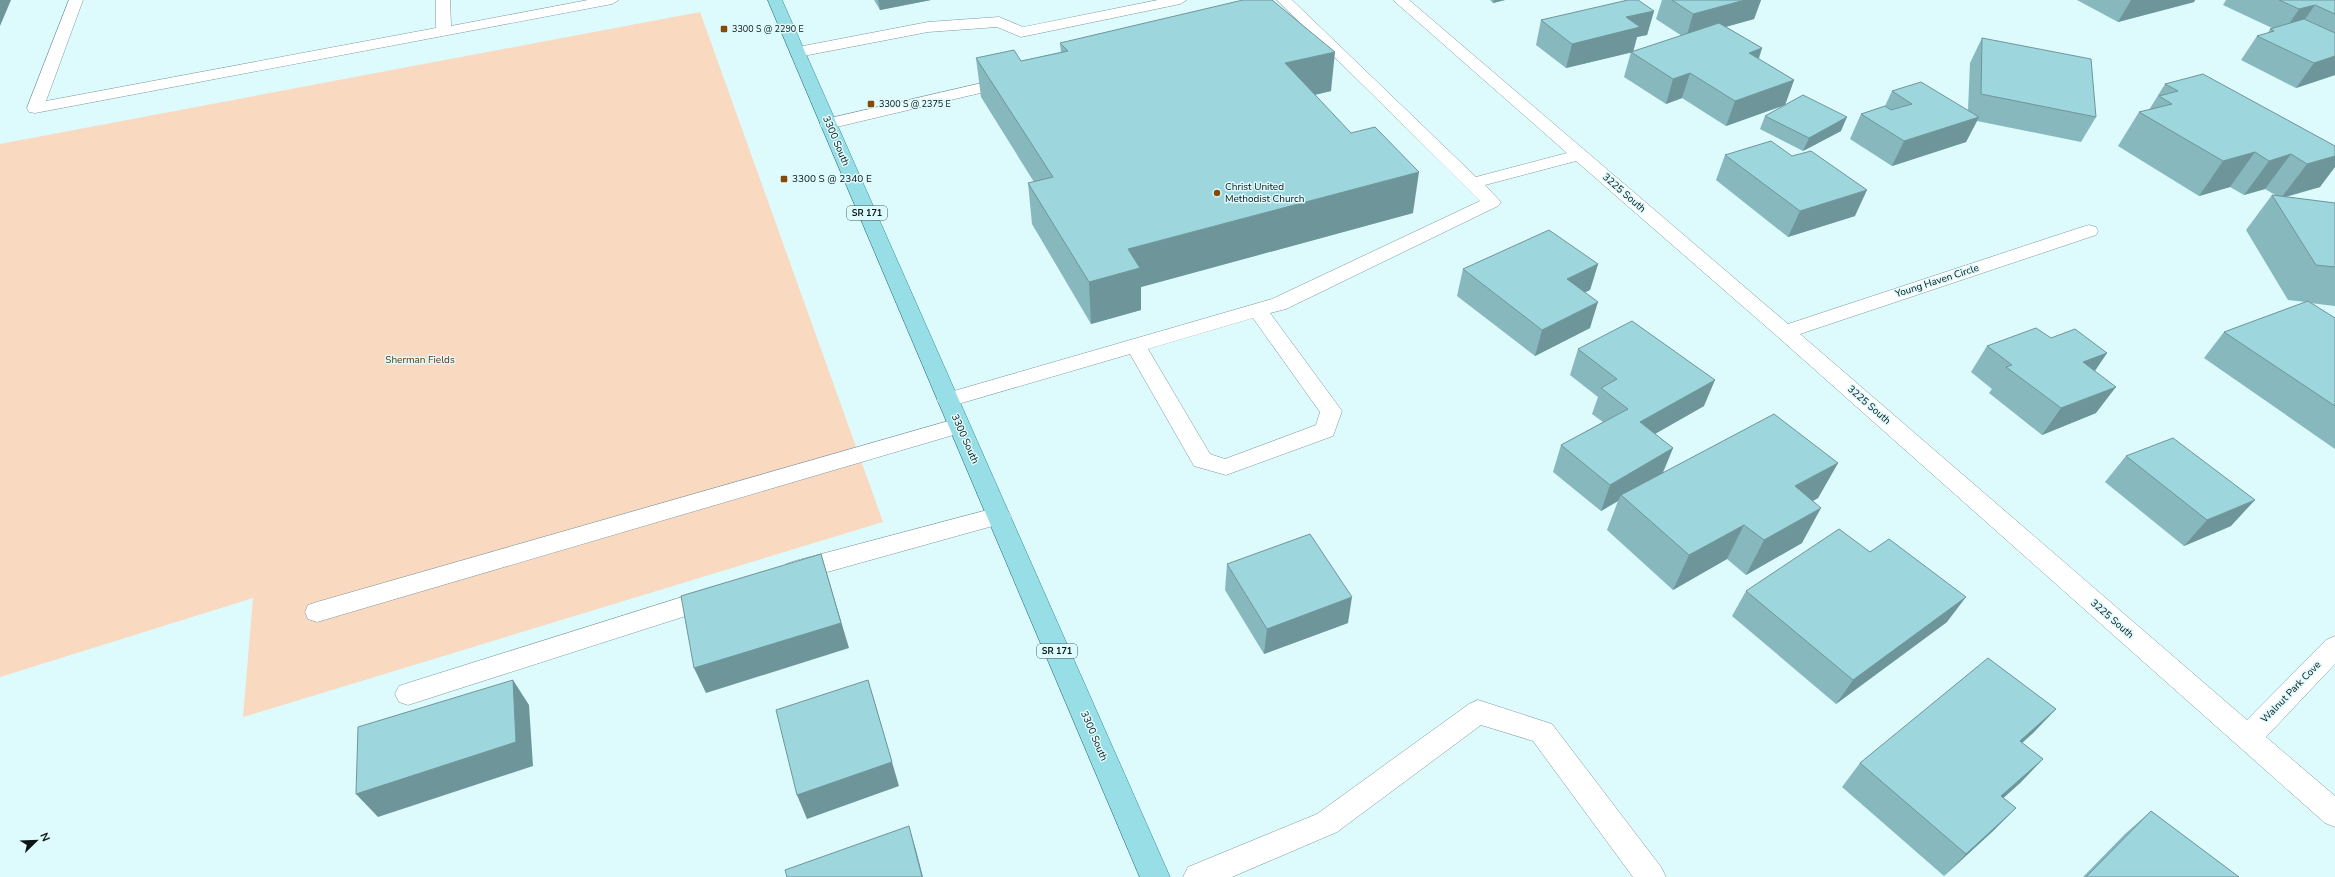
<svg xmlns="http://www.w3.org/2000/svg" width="2335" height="877" viewBox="0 0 2335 877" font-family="'Nunito Sans',sans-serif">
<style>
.green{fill:#f9d9c0}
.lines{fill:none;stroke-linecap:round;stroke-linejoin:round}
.minor-casing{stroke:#7d989b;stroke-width:1}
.major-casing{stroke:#388992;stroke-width:1}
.minor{fill:#fff;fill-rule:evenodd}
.major{fill:#97dee6;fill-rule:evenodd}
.wall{fill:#87b8bd}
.shaded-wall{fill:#6e969a}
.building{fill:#9dd6dc;stroke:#6e969a}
.poi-dot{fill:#864a06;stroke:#ddfafd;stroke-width:1.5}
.labels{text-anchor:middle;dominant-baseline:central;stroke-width:3;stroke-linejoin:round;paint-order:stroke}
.far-poi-label{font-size:9px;fill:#0b1516;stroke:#ddfafd;text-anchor:start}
.shield{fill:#ddfafd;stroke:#4a5a5b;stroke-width:1}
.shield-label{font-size:9px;font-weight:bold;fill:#0b1516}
.street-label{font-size:10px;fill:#0b1516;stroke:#ddfafd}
.poi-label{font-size:10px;fill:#0b1516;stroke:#ddfafd;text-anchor:start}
.park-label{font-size:10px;fill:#613200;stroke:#ddfafd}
</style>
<rect width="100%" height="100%" fill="#ddfafd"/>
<path class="green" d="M700,12L883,522L243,717L253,598L0,677V144Z"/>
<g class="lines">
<defs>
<path id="minor" d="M69,0H83L46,101L436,28V0H450L451,26L588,0H619L612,4L35,113L29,112L27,108Z
M1158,0H1187L1180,4L1021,37L997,27L928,32L798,57L792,55L790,52L792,49L798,47L928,22L999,17L1023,27Z
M1277,0H1292L1476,177L1567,153L1393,0H1409L1788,324L2082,227L2089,225L2096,227L2098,231L2096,235L1800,334L2247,720L2326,640L2335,636V664L2266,737L2335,796V827L2325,823L1778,337L1576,161L1485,185L1501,202L1498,206L1286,309L1270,313L1342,411L1333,436L1226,475L1194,466L1130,354L948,407L940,405L937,400L940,395L1272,299L1480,201ZM1253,318L1320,412L1316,425L1225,459L1210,454L1148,349Z
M1008,77L1014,79L1016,82L1014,85L828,129L822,128L820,124L822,120Z
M959,418L967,421L970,426L967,431L317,622L308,619L305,612L308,605L317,602Z
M999,507L1007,510L1011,516L1007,522L795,581L786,578L783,571L786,564L795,561Z
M711,588L720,591L723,598L720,605L408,705L399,702L395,694L399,686L408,683Z
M1478,700L1552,724L1661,867L1666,877H1633L1533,741L1481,725L1337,832L1232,877H1183L1188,867L1317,814L1469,704Z"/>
<path id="major" d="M768,0H782L1170,877H1140Z"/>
</defs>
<use href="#minor" class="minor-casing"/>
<use href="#major" class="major-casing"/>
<use href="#minor" class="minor"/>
<use href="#major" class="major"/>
</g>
<path class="wall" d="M874,0H931L880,10Z
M1490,0H1505L1493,3Z
M1662,0H1761L1754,19L1725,27L1762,48L1759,59L1794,80L1785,105L1726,126L1682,98L1666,104L1624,77L1631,52L1682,36L1656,19Z
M2077,0H2195L2194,2L2118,22Z
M2226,0H2335V75L2296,88L2241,60L2257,36L2268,33L2270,29L2272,28L2223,5Z
M1654,11L1647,35L1637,37L1633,52L1566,68L1536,45L1541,20Z
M1982,38L2096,117L2081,142L1977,121L1966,142L1892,166L1850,139L1861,114L1885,106L1892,91L1968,110L1970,63Z
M1060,43L1331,91L1315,95L1413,213L1141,287V310L1091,324L1032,224L1028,183L1034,182L981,97L976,58L1021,61L1061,52Z
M2165,84L2335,146L2320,187L2286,197L2335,203V306L2310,303L2335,318V449L2204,358L2224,332L2306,302L2288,300L2246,230L2272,195L2277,196L2265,189L2244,195L2230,187L2199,196L2118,146L2139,112L2149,110Z
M1765,116L1841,131L1803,151L1760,129Z
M1725,155L1792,156L1855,216L1788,237L1716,180Z
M1598,264L1590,290L1585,292L1590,328L1535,356L1457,296L1463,269Z
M2051,338L2107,353L2095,371L2096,413L2042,435L1989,393L1992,389L1971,372L1987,346Z
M1578,349L1704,406L1655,434L1673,448L1663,473L1838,463L1818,498L1813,501L1802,543L1746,575L1727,559L1673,590L1607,530L1618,501L1601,511L1553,472L1561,445L1603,422L1592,414L1598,397L1570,375Z
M2126,456L2231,526L2184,546L2105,482Z
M1227,564L1348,623L1264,654L1225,590Z
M1746,591L1947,622L1836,704L1732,616Z
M2056,709L2033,733L2022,743L2043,759L2020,783L2003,798L2016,808L1993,831L1944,876L1842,787L1860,763Z
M2151,811L2239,877H2083L2125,834Z"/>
<path class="shaded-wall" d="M0,0H11L0,26Z
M878,0H931L880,10Z
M1494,0H1505L1493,3Z
M1745,0H1761L1754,19L1686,38L1693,14Z
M2131,0H2195L2194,2L2118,22Z
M2315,5L2298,29L2283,33L2299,9Z
M1654,11L1647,35L1637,37L1633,52L1566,68L1572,44L1626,17Z
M1762,48L1753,73L1749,53Z
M1335,52L1331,91L1282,102L1285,63Z
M2335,56V75L2296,88L2314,63Z
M1690,73L1682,98L1666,104L1673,79Z
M1794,80L1785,105L1726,126L1735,101Z
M1847,117L1841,131L1803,151L1809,138Z
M1979,117L1966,142L1892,166L1904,141Z
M2255,152L2230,187L2199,196L2223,161Z
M2291,154L2265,189L2244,195L2269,161Z
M2335,156V167L2320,187L2281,198L2307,164Z
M1419,172L1413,213L1141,287V310L1091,324L1089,282L1128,249Z
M1867,190L1855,216L1788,237L1800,211Z
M1598,264L1590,290L1560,305L1567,279Z
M1598,302L1590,328L1535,356L1542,330Z
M2107,353L2089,379L2083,362Z
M1715,380L1704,406L1630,448L1640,422Z
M2116,387L2096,413L2042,435L2061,408Z
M1673,448L1662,474L1621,495L1618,501L1601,511L1610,485Z
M1838,463L1818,498L1776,521L1795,486Z
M2255,500L2231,526L2184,546L2207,520Z
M1821,508L1802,543L1746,575L1764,540Z
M1744,525L1727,559L1673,590L1689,555Z
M821,554L849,648L706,693L694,668Z
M1352,597L1348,623L1264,654L1267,629Z
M1966,597L1947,622L1836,704L1853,680Z
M513,680L529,705L533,766L378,817L356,794Z
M868,680L899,786L807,819L797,795Z
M2056,709L2033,733L1997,765L2020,741Z
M2043,759L2020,783L1979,820L2001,796Z
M2016,808L1993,831L1944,876L1966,854Z
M909,826L916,850L923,877H922Z"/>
<path class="building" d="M1243,0H1272L1335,52L1285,63L1351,133L1375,127L1419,172L1128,249L1140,268L1089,282L1028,183L1053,177L976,58L1014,50L1021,61L1068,51L1060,43Z
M1628,0H1638L1654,11L1626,17L1640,27L1572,44L1541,20Z
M1672,0H1745L1693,14Z
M2279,0H2335V14L2315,5L2299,9Z
M2304,19L2335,33V56L2314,63L2257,36L2274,31L2270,29Z
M1719,23L1762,48L1749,53L1794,80L1735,101L1690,73L1673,79L1631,52Z
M1982,38L2091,59L2096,117L1981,94Z
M2203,74L2335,146V156L2307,164L2291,154L2269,161L2255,152L2223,161L2139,112L2172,104L2159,96L2178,91L2165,84Z
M1921,82L1979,117L1904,141L1861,114L1885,106L1891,110L1912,104L1892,91Z
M1803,95L1847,117L1809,138L1765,116Z
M1771,141L1792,156L1811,151L1867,190L1800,211L1725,155Z
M2272,195L2335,203V267L2316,265Z
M1549,230L1598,264L1567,279L1598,302L1542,330L1463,269Z
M2308,301L2335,318V406L2224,332Z
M1632,321L1715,380L1640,422L1673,448L1610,485L1561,445L1628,409L1601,388L1617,379L1578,349Z
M2036,328L2051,338L2075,329L2107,353L2083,362L2116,387L2061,408L2006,367L2012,365L1987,346Z
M1774,414L1838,463L1795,486L1821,508L1764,540L1744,525L1689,555L1621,495Z
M2173,438L2255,500L2207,520L2126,456Z
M1839,529L1870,552L1889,539L1966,597L1853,680L1746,591Z
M1310,534L1352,597L1267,629L1227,564Z
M821,554L841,623L694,668L681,596Z
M1988,658L2056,709L2020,741L2043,759L2001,796L2016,808L1966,854L1860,763Z
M513,680L516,742L356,794L358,727Z
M868,680L892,762L797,795L776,710Z
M2151,811L2239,877H2086Z
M909,826L922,877H787L785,870Z"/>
<g class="poi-dot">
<rect x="720" y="25" width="8" height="8" rx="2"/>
<rect x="867" y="100" width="8" height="8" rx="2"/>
<rect x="780" y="175" width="8" height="8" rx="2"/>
<circle cx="1217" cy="193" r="4"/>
</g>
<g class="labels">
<g class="far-poi-label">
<text x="732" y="29">3300 S @ 2290 E</text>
<text x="879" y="104">3300 S @ 2375 E</text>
</g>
<g class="shield">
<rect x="847" y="206" width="40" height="14" rx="3"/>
<rect x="1037" y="644" width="40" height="14" rx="3"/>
</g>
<g class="shield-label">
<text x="867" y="213">SR 171</text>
<text x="1057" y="651">SR 171</text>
</g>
<g class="street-label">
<text transform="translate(836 141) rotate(67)">3300 South</text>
<text transform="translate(1624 193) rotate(41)">3225 South</text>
<text transform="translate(1937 281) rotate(-18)">Young Haven Circle</text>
<text transform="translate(1869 405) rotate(41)">3225 South</text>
<text transform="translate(965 439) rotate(66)">3300 South</text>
<text transform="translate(2112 619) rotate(41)">3225 South</text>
<text transform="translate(2291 692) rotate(-46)">Walnut Park Cove</text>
<text transform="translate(1094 736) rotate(67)">3300 South</text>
</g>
<g class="poi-label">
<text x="792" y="179">3300 S @ 2340 E</text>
<text x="1225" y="187">Christ United<tspan x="1225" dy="12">Methodist Church</tspan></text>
</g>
<g class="park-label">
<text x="420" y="360">Sherman Fields</text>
</g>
</g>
<g transform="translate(36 841) rotate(67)" stroke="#ddfafd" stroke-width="3" paint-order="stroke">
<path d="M0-3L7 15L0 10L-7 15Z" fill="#0b1516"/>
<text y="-6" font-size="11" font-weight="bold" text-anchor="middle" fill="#0b1516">N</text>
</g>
</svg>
